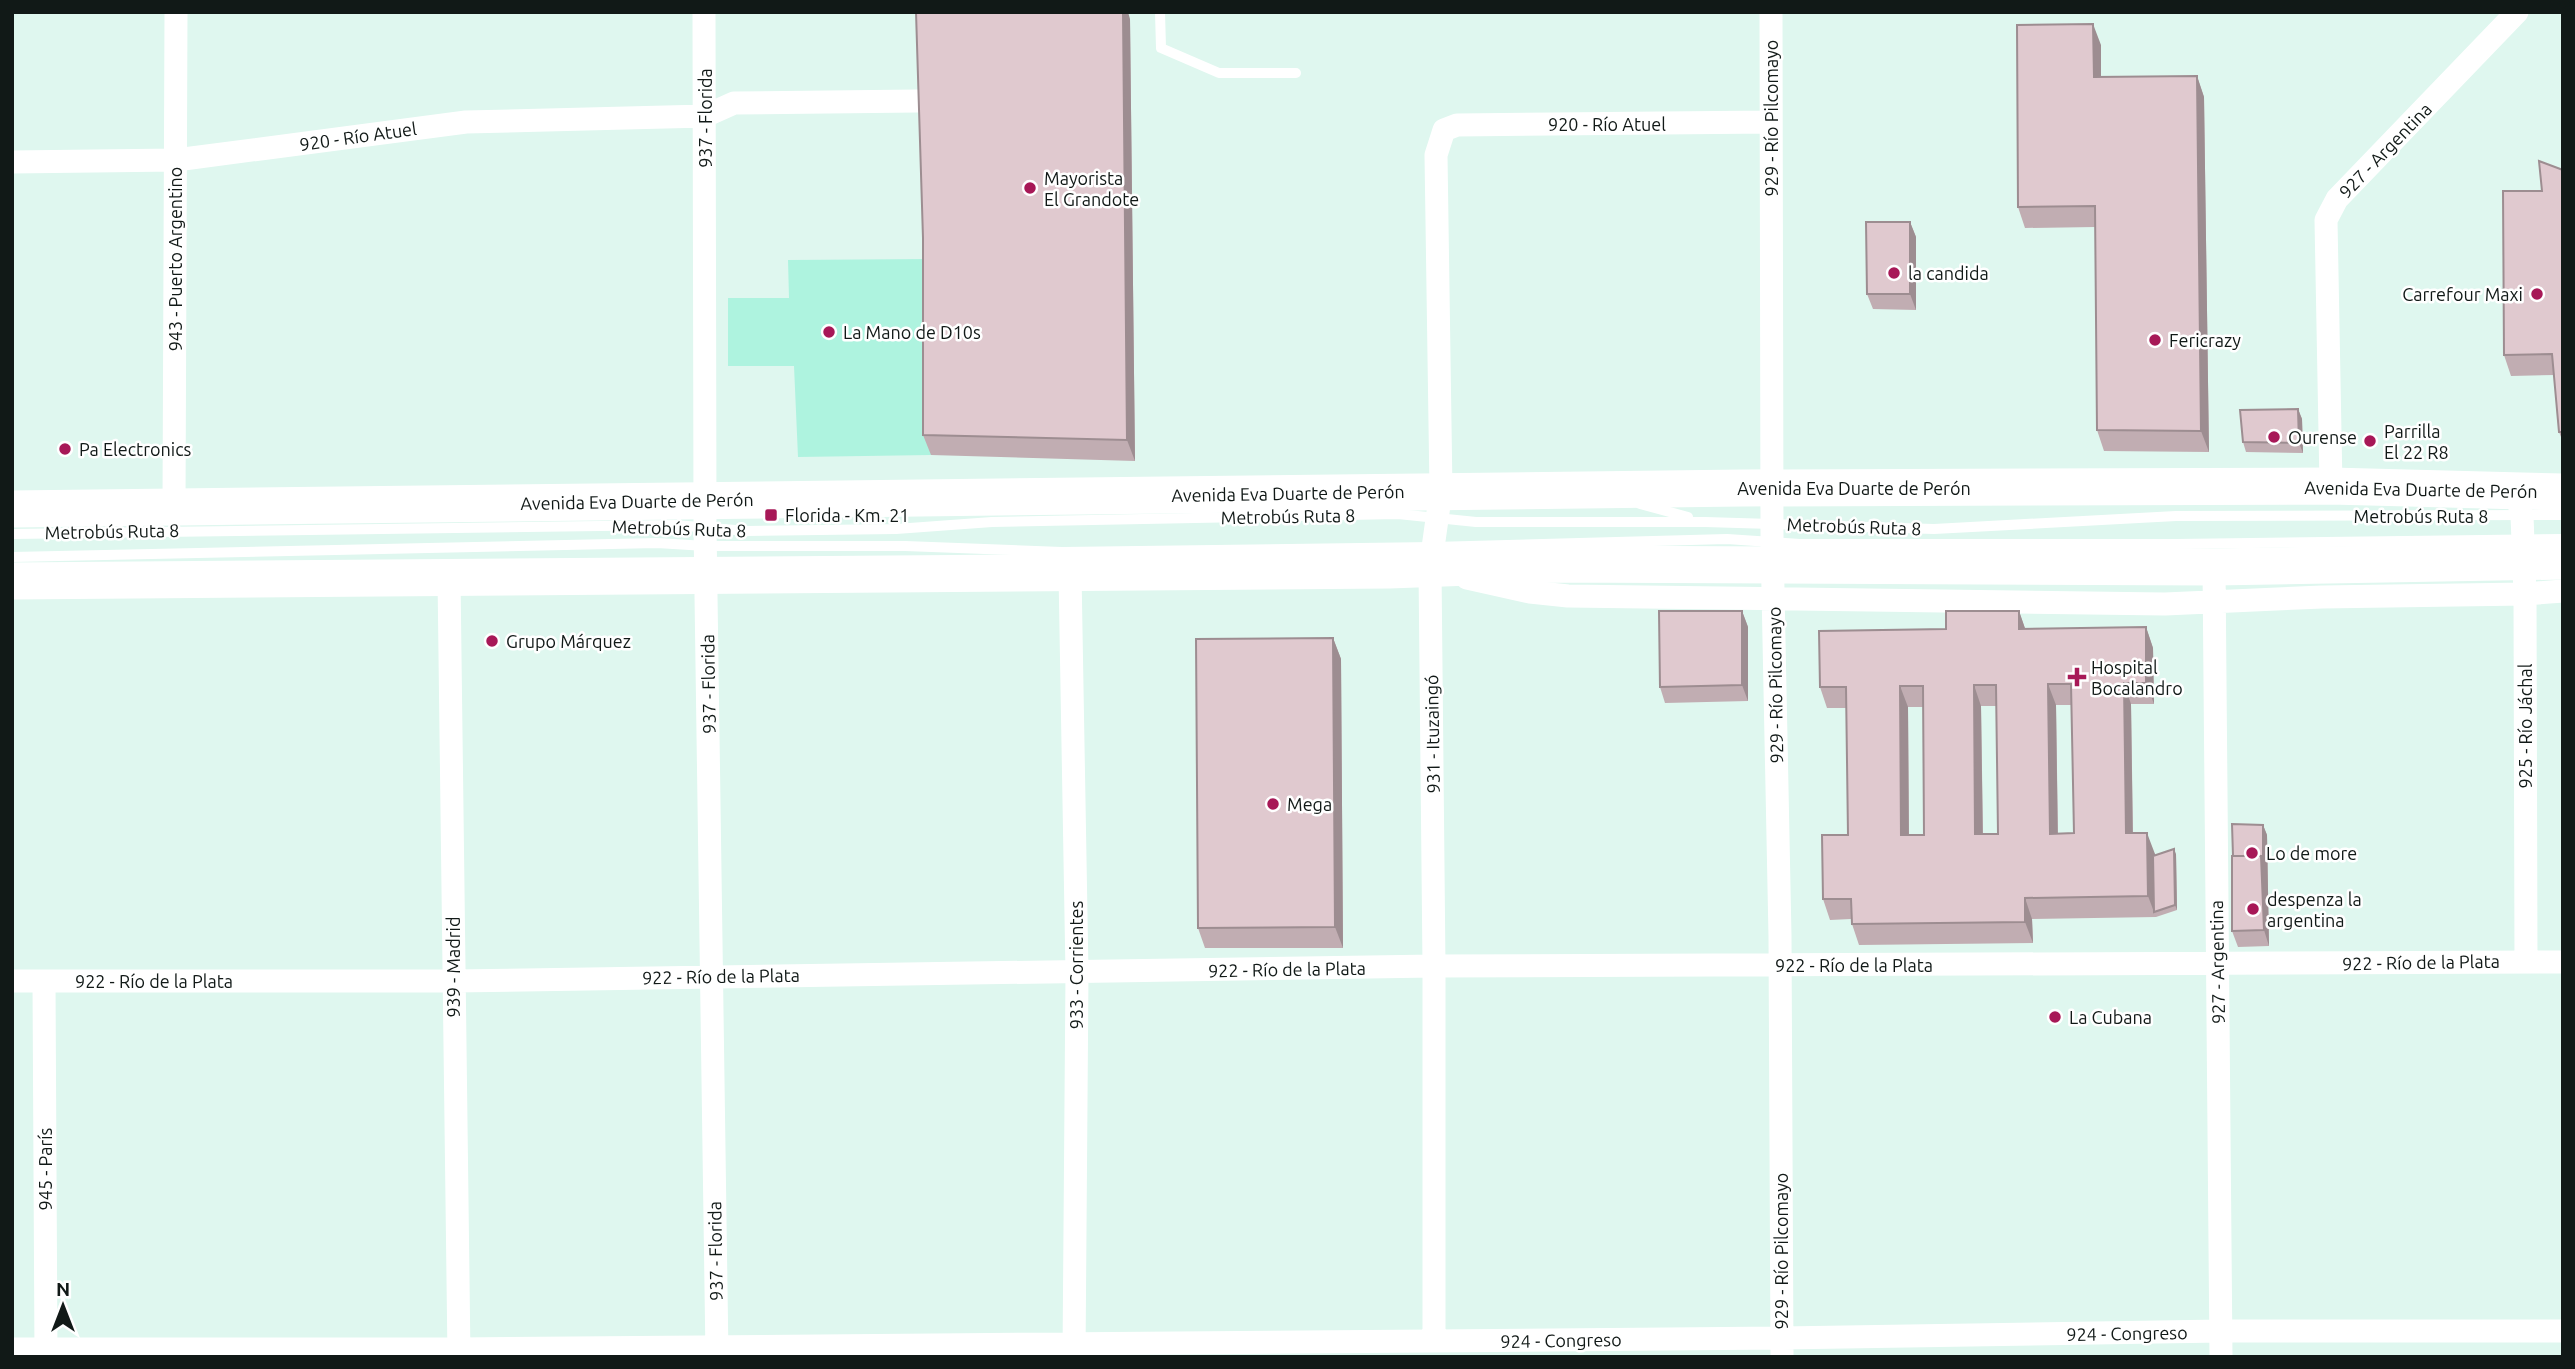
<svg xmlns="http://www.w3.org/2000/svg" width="2575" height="1369" viewBox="0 0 2575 1369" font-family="Ubuntu,sans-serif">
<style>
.green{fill:#aef3df}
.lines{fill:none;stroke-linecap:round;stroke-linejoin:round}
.lane{stroke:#fff;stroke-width:10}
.street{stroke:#fff;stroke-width:23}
.primary{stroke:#fff;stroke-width:37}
.wall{fill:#c1adb2;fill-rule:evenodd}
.shaded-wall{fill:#9d8d91}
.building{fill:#e0c9cf;stroke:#9d8d91;stroke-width:2;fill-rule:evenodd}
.poi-dot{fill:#a71857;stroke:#fff;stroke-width:2.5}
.labels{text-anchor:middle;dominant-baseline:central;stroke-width:5;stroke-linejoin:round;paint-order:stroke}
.street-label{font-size:18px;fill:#111917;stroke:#fff}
.poi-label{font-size:18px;fill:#111917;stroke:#fff;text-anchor:start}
</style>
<rect width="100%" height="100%" fill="#dff7ef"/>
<path class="green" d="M930,259L931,455L798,457L794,366H728V298H789L788,260Z"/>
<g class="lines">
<path class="lane" d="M1160,12L1161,48L1219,73H1296
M1640,504L1688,517
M12,534L675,525L747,531L896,529L992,522L1398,514L1476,522H1705L1934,529L2176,516L2563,515
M12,557L657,543L706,546H905L1062,552L1433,547L1727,539L1800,544H2176L2563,539"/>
<path class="street" d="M704,12L705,526L717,1357
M1771,12L1772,541L1780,936L1782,1357
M12,162L176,160L466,122L705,116L734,103L917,101
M2331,486L2326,220L2337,199L2517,12
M2516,492L2522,516L2525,594L2526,961
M174,506L176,12
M2214,567L2221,1357
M1070,573L1077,973L1074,1357
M449,577L459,1357
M1467,578L1530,592L1568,596L2165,604L2322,597L2525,594L2563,591
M12,981H453L1434,966L2563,962
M44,981L46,1357
M1434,1341V966L1430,569L1441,491L1436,155L1444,130L1457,125L1771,122
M12,1349H459L1782,1338L2221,1331H2563"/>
<path class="primary" d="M12,509L1743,488L2331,486L2563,492
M12,581L1389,570L1553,564L2214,567L2563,561"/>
</g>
<path class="wall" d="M1130,19L1135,461L931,455L923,435Z
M2101,45V77L2197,76L2204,97L2209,452L2104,451L2097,430L2095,227L2025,228L2018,207Z
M2563,170V442L2559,432L2554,375L2511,376L2504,355L2542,191Z
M1910,222L1916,237V310L1873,309L1867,294Z
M2298,409L2302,419L2303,453L2246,452L2243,442Z
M1742,611L1748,627V701L1665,703L1660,687Z
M2019,611L2025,629L2146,627L2153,648L2154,704H2131L2133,833L2155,854V856L2176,854L2177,910L2156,917L2032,919L2033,943L1859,945L1852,924L1851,919L1830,920L1823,899L1848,835L1847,708H1827L1820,687L1946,629ZM2056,705H2072L2074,833L2058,834ZM1981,706H1997L1998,834H1983ZM1908,707H1923L1924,835H1909Z
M1333,638L1341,659L1343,948H1205L1198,928Z
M2263,825L2267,835L2269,946L2238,947L2232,931L2233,856Z"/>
<path class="shaded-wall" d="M1123,12H1128L1130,19L1135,461L1127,440Z
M2093,24L2101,45V98L2094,77Z
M2197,76L2204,97L2209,452L2201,431Z
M1910,222L1916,237V310L1910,294Z
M2298,409L2302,419L2303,453L2299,443Z
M1742,611L1748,627V701L1742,685Z
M2019,611L2026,631L2019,629Z
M2146,627L2153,648L2154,704L2146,683Z
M1333,638L1341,659L1343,948L1335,927Z
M2124,683L2131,704L2133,854L2126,833Z
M2048,684L2056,705L2058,855L2050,834Z
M1974,685L1981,706L1983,855L1975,834Z
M1900,686L1908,707L1909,855L1901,835Z
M2263,825L2267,835L2269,946L2264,930L2261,856Z
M2147,833L2155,854L2156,911L2154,912L2148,896Z
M2174,849L2176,854L2177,910L2175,905Z
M2025,898L2032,919L2033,943L2025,922Z"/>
<path class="building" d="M916,12H1123L1127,440L923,435V238Z
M2093,24L2094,77L2197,76L2201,431L2097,430L2095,206L2018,207L2017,25Z
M2539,161L2563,170V432H2559L2552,354L2504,355L2503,191H2542Z
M1866,222H1910V294H1867Z
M2298,409L2299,443L2243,442L2240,410Z
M1659,611H1742V685L1660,687Z
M1946,611H2019V629L2146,627V683H2124L2126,833H2147L2148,896L2025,898V922L1852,924L1851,899H1823L1822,835H1848L1846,687H1820L1819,631L1946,629ZM2048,684H2071L2074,833L2050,834ZM1974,685H1996L1998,834H1975ZM1900,686H1923L1924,835H1901Z
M1333,638L1335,927L1198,928L1196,639Z
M2232,824L2263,825V861L2261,856H2233Z
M2174,849L2175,905L2154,912L2153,856Z
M2232,856H2261L2264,930L2232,931Z"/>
<g class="poi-dot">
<circle cx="1030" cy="188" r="7"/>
<circle cx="1894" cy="273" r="7"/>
<circle cx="2537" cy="294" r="7"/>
<circle cx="829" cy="332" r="7"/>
<circle cx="2155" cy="340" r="7"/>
<circle cx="2274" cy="437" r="7"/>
<circle cx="2370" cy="441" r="7"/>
<circle cx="65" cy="449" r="7"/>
<rect x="764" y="508" width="14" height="14" rx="3.5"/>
<circle cx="492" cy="641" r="7"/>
<path d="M2073.5 666.5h7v7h7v7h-7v7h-7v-7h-7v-7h7z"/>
<circle cx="1273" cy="804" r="7"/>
<circle cx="2252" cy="853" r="7"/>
<circle cx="2253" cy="909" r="7"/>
<circle cx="2055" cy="1017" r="7"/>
</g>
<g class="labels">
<g class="street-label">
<text transform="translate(705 118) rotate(-90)">937 - Florida</text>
<text transform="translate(1771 118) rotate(-90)">929 - Río Pilcomayo</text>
<text x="1607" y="124">920 - Río Atuel</text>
<text transform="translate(358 136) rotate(-8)">920 - Río Atuel</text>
<text transform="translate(2385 150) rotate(-46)">927 - Argentina</text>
<text transform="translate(175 259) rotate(-90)">943 - Puerto Argentino</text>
<text x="1854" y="488">Avenida Eva Duarte de Perón</text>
<text transform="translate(2421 489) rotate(1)">Avenida Eva Duarte de Perón</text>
<text transform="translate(1288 493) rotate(-1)">Avenida Eva Duarte de Perón</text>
<text transform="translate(637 501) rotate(-1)">Avenida Eva Duarte de Perón</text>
<text transform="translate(1288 516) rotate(-1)">Metrobús Ruta 8</text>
<text x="2421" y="516">Metrobús Ruta 8</text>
<text transform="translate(1854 526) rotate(2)">Metrobús Ruta 8</text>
<text transform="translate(679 528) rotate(2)">Metrobús Ruta 8</text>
<text transform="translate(112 531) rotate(-1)">Metrobús Ruta 8</text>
<text transform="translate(708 684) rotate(-91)">937 - Florida</text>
<text transform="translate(1775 685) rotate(-91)">929 - Río Pilcomayo</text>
<text transform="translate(2525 726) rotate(-90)">925 - Río Jáchal</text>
<text transform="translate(1432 734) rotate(-91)">931 - Ituzaingó</text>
<text transform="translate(2217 962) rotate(-91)">927 - Argentina</text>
<text transform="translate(2421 962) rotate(-1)">922 - Río de la Plata</text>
<text transform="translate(1076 965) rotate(-90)">933 - Corrientes</text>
<text x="1854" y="965">922 - Río de la Plata</text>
<text transform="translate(453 967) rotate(-90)">939 - Madrid</text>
<text transform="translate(1287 969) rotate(-1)">922 - Río de la Plata</text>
<text transform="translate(721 976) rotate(-1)">922 - Río de la Plata</text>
<text x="154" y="981">922 - Río de la Plata</text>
<text transform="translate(45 1169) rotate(-90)">945 - París</text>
<text transform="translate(715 1251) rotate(-91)">937 - Florida</text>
<text transform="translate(1781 1251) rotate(-90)">929 - Río Pilcomayo</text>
<text transform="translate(2127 1333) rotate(-1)">924 - Congreso</text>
<text transform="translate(1561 1340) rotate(-1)">924 - Congreso</text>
</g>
<g class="poi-label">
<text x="1044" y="178">Mayorista<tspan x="1044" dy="21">El Grandote</tspan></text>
<text x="1908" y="273">la candida</text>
<text x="2523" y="294" text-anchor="end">Carrefour Maxi</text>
<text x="843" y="332">La Mano de D10s</text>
<text x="2169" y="340">Fericrazy</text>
<text x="2384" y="431">Parrilla<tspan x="2384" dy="21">El 22 R8</tspan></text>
<text x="2288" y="437">Ourense</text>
<text x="79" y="449">Pa Electronics</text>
<text x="785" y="515">Florida - Km. 21</text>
<text x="506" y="641">Grupo Márquez</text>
<text x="2091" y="667">Hospital<tspan x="2091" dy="21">Bocalandro</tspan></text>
<text x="1287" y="804">Mega</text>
<text x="2266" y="853">Lo de more</text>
<text x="2267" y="899">despenza la<tspan x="2267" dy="21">argentina</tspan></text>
<text x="2069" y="1017">La Cubana</text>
</g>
</g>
<rect width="2575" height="1369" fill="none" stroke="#111917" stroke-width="28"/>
<g transform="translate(63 1306)" stroke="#ffffff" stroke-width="5" paint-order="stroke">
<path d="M0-5L12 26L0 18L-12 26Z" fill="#111917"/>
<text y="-10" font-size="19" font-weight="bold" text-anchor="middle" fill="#111917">N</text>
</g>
</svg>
